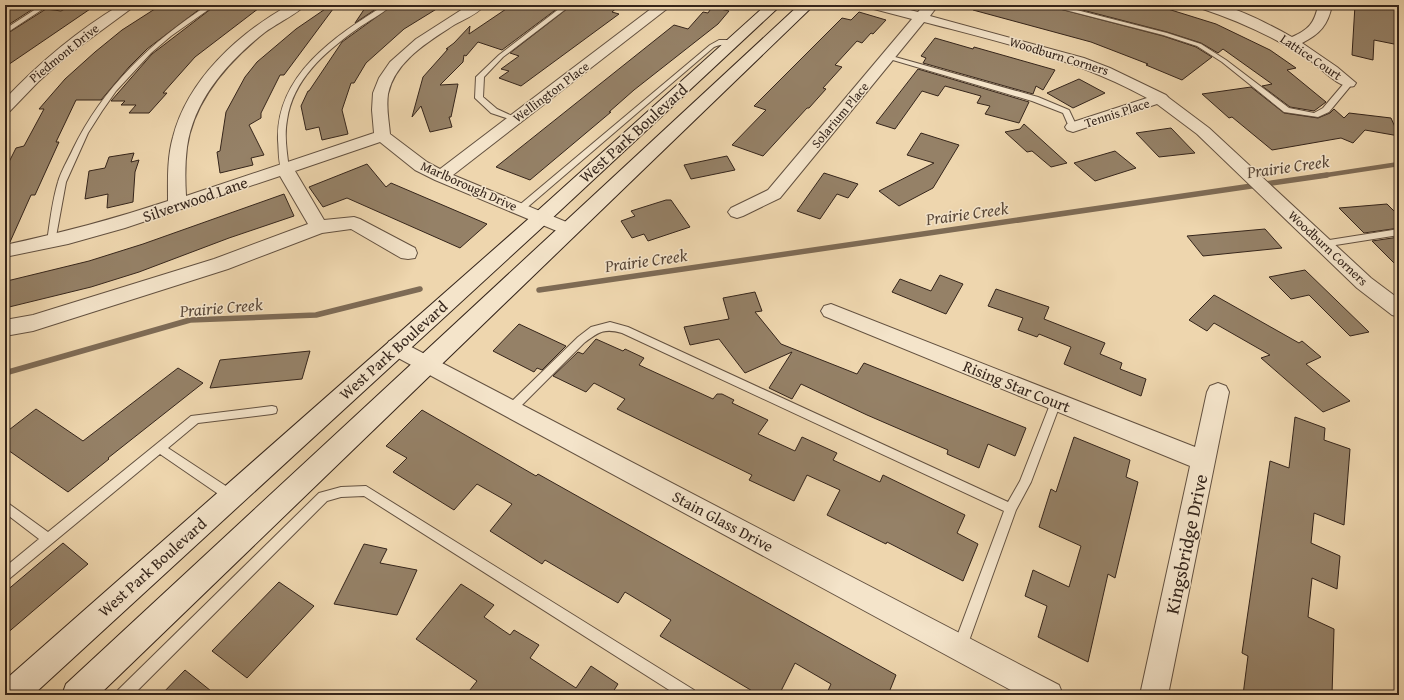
<svg xmlns="http://www.w3.org/2000/svg" width="1404" height="700" viewBox="0 0 1404 700" font-family="'Gentium Book Plus',serif">
<style>
.lines{fill:none;stroke-linecap:round;stroke-linejoin:round}
.stream-far1{stroke:#7e6b55;stroke-width:4.5}
.stream{stroke:#7e6b55;stroke-width:5.5}
.building{fill:#958167;stroke:#35251b}
.lane-casing{stroke:#635140;stroke-width:2}
.street-casing{stroke:#635140;stroke-width:2}
.secondary-casing{stroke:#35251b;stroke-width:2}
.lane{fill:#f4e4ca;fill-rule:evenodd}
.street{fill:#f4e4ca;fill-rule:evenodd}
.secondary{fill:#f4e4ca;fill-rule:evenodd}
.labels{text-anchor:middle;dominant-baseline:central;stroke-width:3;stroke-linejoin:round;paint-order:stroke}
.far-street-label{font-size:13px;fill:#35251b;stroke:#f4e4ca}
.street-label{font-size:16px;fill:#35251b;stroke:#f4e4ca}
.water-label{font-size:17px;font-style:italic;fill:#5a4838;stroke:#f4e4ca}
.near-street-label{font-size:19px;fill:#35251b;stroke:#f4e4ca}
</style>
<rect width="100%" height="100%" fill="#eed6ae"/>
<filter id="stains"><feTurbulence type="fractalNoise" baseFrequency=".005" numOctaves="4"/><feColorMatrix values="0 0 0 0 .2 0 0 0 0 .09 0 0 0 0 .02 0 0 0 .5 -.17"/></filter>
<radialGradient id="worn" r=".72"><stop offset=".6" stop-color="#630" stop-opacity="0"/><stop offset="1" stop-color="#630" stop-opacity=".3"/></radialGradient>
<g class="lines">
<path class="stream-far1" d="M1320,176L1399,164"/>
<path class="stream" d="M539,290L1327,175
M5,373L190,320L316,315L420,289"/>
</g>
<path class="building" d="M5,5H24L36,7L5,27Z
M72,5H96L5,67V35L46,9L61,11Z
M161,5H205L147,49L129,67L101,100H76L56,142H59L35,195H31L10,242L5,243V170L16,148L24,146L44,109H39L65,79L95,52L122,30Z
M216,5H263L195,57L163,93H167L149,113H129L136,105H121L125,101H111L152,54Z
M331,5H336L284,75H280L261,113V118L249,125L264,155L251,158L253,165L220,173L217,152L220,151L226,112L245,77L257,62L296,29Z
M367,5H382L355,23Z
M393,5H443L404,29L366,63L354,83H351L342,110L348,134L322,140L319,127L306,130L301,106L308,91H309L342,42Z
M512,5H562L502,50L478,42L466,56L464,55L463,62L440,85L458,84L451,117H449L452,127L430,132L421,106L412,117L423,77L448,49H446L454,43L470,26L469,34Z
M572,5H620L612,12L619,14L521,86L499,78L509,71L501,69L519,56L510,53Z
M974,5H1045L1163,36L1196,47L1212,57L1182,80L1146,65L1148,64L1091,42L973,10Z
M1063,5H1155L1216,24L1270,50L1296,68L1287,70L1326,102L1314,111L1290,107L1262,86L1272,84L1223,49L1218,53L1201,43L1167,32Z
M1355,5H1398L1399,45L1374,40L1373,60L1352,55Z
M712,7L729,11L718,24L634,90L609,112H611L530,180L496,167L674,25L688,29L703,12L708,13Z
M859,12L886,20L873,34L871,33L862,43L857,41L835,65L842,67L823,88L826,89L809,108H807L763,156L732,145L766,110L754,106L842,18L851,20Z
M935,38L973,49L974,47L1055,70L1043,90L1036,86L1033,94L923,63L926,58L921,56Z
M918,69L1029,102L1019,123L985,114L990,106L977,103L981,96L945,86L938,96L922,91L895,129L876,123Z
M1079,79L1105,93L1073,108L1047,93Z
M1251,87L1284,113L1318,118L1330,113L1334,109L1344,118L1349,113L1391,118L1399,136L1365,130L1353,143L1341,138L1272,150L1232,117L1229,118L1202,94Z
M1024,124L1067,163L1051,167L1032,151L1027,152L1005,132L1020,129Z
M1171,128L1195,153L1159,157L1136,133Z
M921,133L959,145L933,188L899,206L879,191L934,163L907,155Z
M1115,151L1136,168L1095,181L1074,163Z
M134,153L131,162L139,160L135,172L133,202L107,208L108,194L85,199L89,171L105,168L109,157Z
M727,156L735,170L691,179L684,165Z
M367,164L386,187L391,183L487,224L460,248L347,198L323,207L309,187Z
M824,173L858,184L848,198L837,194L820,219L797,211Z
M284,194L294,216L229,238L139,272L91,287L5,308L7,281L89,261L143,244Z
M666,200H671L690,227L648,241L644,234L632,238L621,221L635,216L631,211Z
M1387,204L1399,216V228L1364,233L1339,208Z
M1265,229L1282,248L1203,256L1187,236Z
M1399,237V268L1372,241Z
M1305,270L1369,332L1350,336L1309,295L1291,299L1269,277Z
M940,275L963,284L946,314L892,292L900,279L931,291Z
M996,289L1049,307L1044,319L1105,343L1100,354L1122,363L1120,369L1146,379L1141,396L1064,364L1071,347L1039,334L1037,337L1018,330L1023,318L988,306Z
M755,292L762,311L755,312L781,344L857,374L864,363L1026,428L1015,456L988,444L979,468L947,454L948,450L867,415L801,384L792,399L769,388L792,352L745,373L719,339L690,345L684,327L729,319L723,298Z
M1214,295L1299,343L1302,341L1321,357L1306,364L1350,401L1323,412L1261,358L1270,355L1214,323L1207,331L1189,320Z
M519,324L566,346L542,370L537,368L534,372L493,351Z
M596,339L623,351L625,349L644,358L639,365L713,399L717,394H722L734,400L732,403L768,420L758,434L795,451L802,437L837,453L833,460L880,482L883,475L965,515L957,533L978,544L963,581L887,542L886,544L827,515L840,490L807,475L794,501L749,480L752,475L617,409L625,399L594,383L586,392L553,376L578,352L583,354Z
M310,351L302,379L210,388L220,360Z
M178,368L203,383L108,458L109,459L68,492L5,448V433L36,409L83,441Z
M422,410L536,476L538,474L896,675L888,695H826L831,684L795,663L779,695H759L660,636L671,620L625,592L618,603L545,560L542,564L490,531L512,504L477,484L454,510L393,472L407,458L386,446Z
M1295,417L1325,428L1324,440L1350,449L1344,525L1314,513L1311,543L1340,556L1337,589L1312,578L1308,617L1334,629L1332,695H1243L1248,656L1242,653L1270,461L1289,468Z
M1074,437L1130,460L1126,477L1138,482L1115,578L1108,574L1088,662L1038,637L1047,606L1025,596L1033,570L1069,587L1081,546L1039,527L1051,489L1056,492Z
M63,543L88,564L5,635V592Z
M364,544L387,549L380,563L417,570L397,615L334,604Z
M279,582L314,606L247,678L212,651Z
M461,584L494,605L484,617L510,635L514,630L539,645L530,658L576,688L591,666L618,684L611,695H466L477,681L416,639Z
M185,670L216,695H161Z"/>
<g class="lines">
<defs>
<path id="lane" d="M42,5H49L5,34V29Z
M208,5H215L171,36L151,53L116,91L102,111L88,133L66,182L55,242L51,245L48,244L47,242C50,222 52,202 58,182C61,171 68,160 73,149C103,87 151,42 208,5Z
M385,5H392C382,14 368,21 357,29C325,52 293,79 287,120C284,136 287,153 289,169L288,171H282C278,162 279,150 278,140C276,75 335,36 385,5Z
M564,5H571L503,57L484,77L483,97L497,109L519,119L515,121L491,113L475,98L476,77L499,55Z
M1046,5H1057L1167,33L1201,44L1226,60L1289,108L1314,113L1323,108L1346,81L1353,83L1329,112L1318,117L1284,112L1222,62L1197,46L1163,35Z
M719,40H734L737,42C731,46 723,43 714,47L523,211H517V207L710,45Z
M888,55L1038,97L1069,110L1077,127L1076,129H1070L1063,113L1032,101L886,58L885,57Z
M1399,229V235L1323,247L1319,244L1323,241Z
M610,322L628,327L1008,502L1020,481L1051,402L1052,399L1056,398L1060,399L1061,402L1031,482L1016,510L965,652L960,654L955,652L953,647L1004,511L622,333C604,328 599,332 584,343L516,411L512,412L508,411L507,408L508,405L578,337L591,327Z
M272,406L276,407L277,410L276,413L272,414L198,423L168,448L235,492L237,496L235,500L231,501L227,500L160,454L9,579L5,581V567L39,539L5,513V501L48,532L191,416Z
M366,486L694,690L696,695H677L364,496L341,497L327,501L133,695H116L118,690L319,493L341,487Z"/>
<path id="street" d="M120,5H136L68,55L38,82L10,111L5,113V99C39,63 77,31 120,5Z
M289,5H305C299,13 274,25 264,33C228,62 194,99 187,147C185,163 185,179 186,196L374,133L372,110L373,93L379,78L390,62L416,39L469,5H485C478,14 463,20 454,25C428,42 395,61 388,94C386,108 389,121 390,134L427,162L440,169L656,5H665L668,8L453,175L576,226L579,230L576,234L570,236L564,234L435,180L415,170L380,142L295,171L324,220L354,217L360,219L415,248L417,253L415,258L408,259L401,258L351,229L322,233L228,269L33,331L5,336V320L33,315L214,259L308,224L280,176L125,228L68,244L5,257V245C61,233 114,219 168,201C168,180 167,158 173,137C188,79 238,34 289,5Z
M868,5H890L918,12L924,5H934L936,8L930,16L1084,58L1110,68L1166,95L1169,98L1209,128L1371,278L1399,299V317L1392,315L1357,288L1197,134L1157,104L1073,132L1067,130L1065,127L1067,124L1147,98C1077,59 1000,42 924,22L780,198L743,216L737,218L731,216L728,212L731,208L768,190L912,19L870,8Z
M1198,5C1205,5 1211,4 1217,5C1237,7 1274,27 1292,37C1308,30 1315,23 1318,5H1332C1328,25 1320,34 1302,43L1337,67L1356,83L1354,86C1340,90 1322,69 1311,61C1277,38 1239,21 1200,8Z
M831,304L1195,447L1207,392L1210,386L1218,383L1226,386L1229,392L1168,695H1140L1190,466L824,316L821,311L824,306Z
M396,339L1059,685L1063,695H1020L389,353L386,347L389,341Z"/>
<path id="secondary" d="M766,5H781L548,222L33,695H5V680L534,214Z
M799,5H814L99,695H62L66,684Z"/>
</defs>
<use href="#lane" class="lane-casing"/>
<use href="#street" class="street-casing"/>
<use href="#secondary" class="secondary-casing"/>
<use href="#lane" class="lane"/>
<use href="#street" class="street"/>
<use href="#secondary" class="secondary"/>
</g>
<g class="labels">
<g class="far-street-label">
<text transform="translate(64 53) rotate(-39)">Piedmont Drive</text>
<text transform="translate(1059 56) rotate(17)">Woodburn Corners</text>
<text transform="translate(1311 57) rotate(34)">Lattice Court</text>
<text transform="translate(551 92) rotate(-37)">Wellington Place</text>
<text transform="translate(1117 113) rotate(-18)">Tennis Place</text>
<text transform="translate(840 115) rotate(-50)">Solarium Place</text>
<text transform="translate(469 186) rotate(24)">Marlborough Drive</text>
<text transform="translate(1328 248) rotate(43)">Woodburn Corners</text>
</g>
<g class="street-label">
<text transform="translate(633 133) rotate(-42)">West Park Boulevard</text>
<text transform="translate(195 199) rotate(-19)">Silverwood Lane</text>
<text transform="translate(393 350) rotate(-42)">West Park Boulevard</text>
<text transform="translate(1017 386) rotate(22)">Rising Star Court</text>
<text transform="translate(723 521) rotate(28)">Stain Glass Drive</text>
<text transform="translate(152 567) rotate(-42)">West Park Boulevard</text>
</g>
<g class="water-label">
<text transform="translate(1288 166) rotate(-8)">Prairie Creek</text>
<text transform="translate(967 213) rotate(-8)">Prairie Creek</text>
<text transform="translate(646 260) rotate(-8)">Prairie Creek</text>
<text transform="translate(221 307) rotate(-5)">Prairie Creek</text>
</g>
<g class="near-street-label">
<text transform="translate(1186 544) rotate(-78)">Kingsbridge Drive</text>
</g>
</g>
<rect width="1404" height="700" fill="none" stroke="#eed6ae" stroke-width="20"/>
<rect x="6" y="6" width="1392" height="688" fill="none" stroke="#35251b" stroke-width="2"/>
<rect x="10" y="10" width="1384" height="680" fill="none" stroke="#35251b"/>
<rect width="100%" height="100%" filter="url(#stains)"/>
<rect width="100%" height="100%" fill="url(#worn)"/>
</svg>
